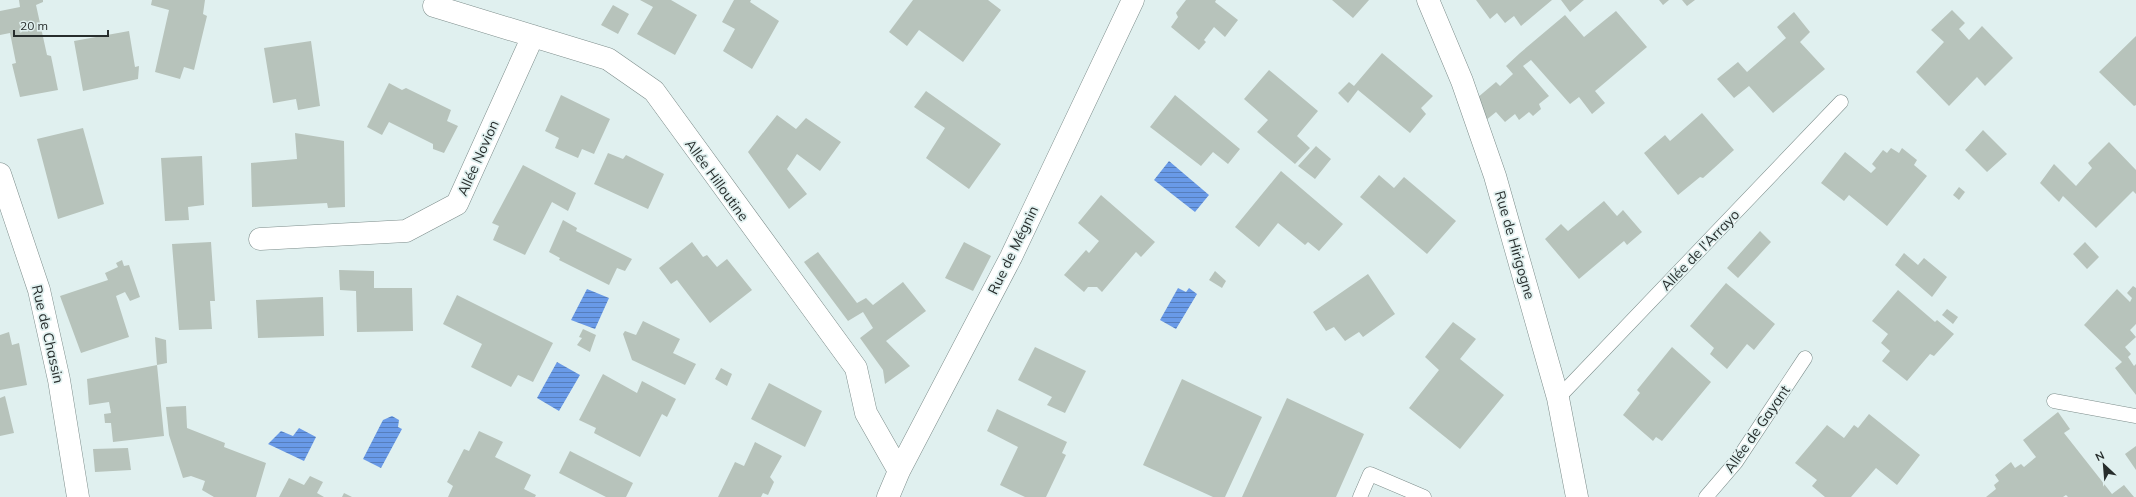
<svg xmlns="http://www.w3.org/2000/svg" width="2136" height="497" viewBox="0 0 2136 497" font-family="Mulish,sans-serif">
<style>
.water{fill:url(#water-rules)}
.building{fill:#b7c3bb}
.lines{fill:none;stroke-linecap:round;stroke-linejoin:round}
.service-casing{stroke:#7d8d8b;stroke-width:15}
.minor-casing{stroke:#7d8d8b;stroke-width:23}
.secondary-casing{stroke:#7d8d8b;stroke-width:23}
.service{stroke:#fff;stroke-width:14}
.minor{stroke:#fff;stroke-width:22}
.secondary{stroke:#fff;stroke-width:22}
.labels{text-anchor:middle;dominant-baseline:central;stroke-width:3.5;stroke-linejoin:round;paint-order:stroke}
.street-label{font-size:14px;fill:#272d2c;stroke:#e0f0ef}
</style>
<defs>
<pattern id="water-rules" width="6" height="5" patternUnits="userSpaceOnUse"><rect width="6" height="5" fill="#699ae8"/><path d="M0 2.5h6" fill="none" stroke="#567ebc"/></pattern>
</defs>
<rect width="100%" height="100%" fill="#e0f0ef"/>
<path class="water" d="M1169,161L1209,195L1195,212L1154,180Z
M1178,288L1186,292L1189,288L1197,294L1176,329L1160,320Z
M587,289L609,298L595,329L571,320Z
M557,362L580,375L559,411L537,398Z
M392,416L399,420L398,427L402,429L381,468L363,459L383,420Z
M299,428L316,437L304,461L268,444L281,431L293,436Z"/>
<path class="building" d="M19,0H43V2L36,5L47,55L51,56L58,90L20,97L12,64L16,63L10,33L0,35V11L20,7Z
M152,0H205L203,14L207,16L194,70L184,67L180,79L155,72L169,10L151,5Z
M640,0H671L697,15L675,55L637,34L653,7Z
M734,0H751L750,2L779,21L752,69L723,51L735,29L722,22Z
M913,0H988L1001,10L963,62L919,30L907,46L889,32Z
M1186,0H1216L1215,2L1238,20L1225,37L1214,27L1204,40L1206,42L1199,50L1171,27L1178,17L1176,13Z
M1332,0H1369L1353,18Z
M1476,0H1552L1521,26L1514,16L1505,23L1497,13L1490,19Z
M1561,0H1584L1570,12Z
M1659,0H1669L1663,5Z
M1682,0H1695L1687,6Z
M613,5L629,14L618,34L601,25Z
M1952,10L1965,23L1959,29L1969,40L1982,26L2013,58L1985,86L1977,77L1949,106L1916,72L1944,42L1931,30Z
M1616,11L1647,47L1595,91L1605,103L1592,114L1579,97L1570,104L1531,60L1523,66L1549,96L1539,104L1541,109L1533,116L1529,112L1519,120L1515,114L1505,122L1496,112L1485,121L1477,98L1496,82L1500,86L1513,74L1506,66L1520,53L1565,15L1584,37Z
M1794,12L1810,32L1800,42L1825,69L1773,113L1749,86L1734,98L1717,79L1738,62L1747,72L1786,38L1777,27Z
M129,31L135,67L139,66L138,79L83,91L74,41Z
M2136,36V105L2134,106L2099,72Z
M311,41L320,106L298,110L296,99L273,103L264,48Z
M1382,53L1433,96L1421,108L1426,114L1410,133L1358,90L1348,103L1338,93L1349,82L1354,86Z
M1269,70L1318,111L1297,136L1310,148L1295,164L1257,132L1268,120L1244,99Z
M389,83L402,90L406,88L451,110L447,121L458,126L444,153L433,149V144L389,122L382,135L367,127Z
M926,91L1001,144L969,189L926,158L945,128L914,107Z
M561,95L610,119L594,154L582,149L578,158L555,148L559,138L545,131Z
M1175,95L1240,149L1228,164L1213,152L1201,166L1150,127Z
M1702,113L1734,150L1703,178L1700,177L1678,195L1644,153L1665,135L1670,141Z
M777,115L796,129L806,118L841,142L820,171L797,154L787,169L807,194L789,209L748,152Z
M83,128L104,204L58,219L37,139Z
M1983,130L2007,154L1987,172L1965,150Z
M295,133L344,141L345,207L328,208L327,203L252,207L251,163L297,159Z
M2109,142L2136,170V194L2133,191L2096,228L2063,196L2059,202L2040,183L2054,164L2076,186L2092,168L2088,163Z
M1316,146L1331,159L1315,179L1298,166Z
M1891,148L1899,153L1902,148L1917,160L1914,165L1927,176L1887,226L1849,195L1844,201L1821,183L1845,152L1871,173L1876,168L1872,164L1883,150L1887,153Z
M608,153L623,159L626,155L664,174L648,209L594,184Z
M202,156L204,205L188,207L189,220L165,221L161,158Z
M523,165L576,193L568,211L552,202L525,255L493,240L499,226L492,223Z
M1281,171L1343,224L1319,251L1308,242L1305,245L1278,223L1259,247L1235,227Z
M1379,175L1394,188L1404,177L1456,221L1427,254L1360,197Z
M1959,187L1965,192L1959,200L1953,195Z
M1101,195L1155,242L1141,257L1136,252L1102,292L1097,287H1088L1084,292L1064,275L1086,250L1089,253L1099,241L1078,223Z
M1604,201L1617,216L1623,210L1642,232L1627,245L1624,241L1579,279L1545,239L1561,224L1568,231Z
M563,220L577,228L576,231L632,259L625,271L617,268L609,285L559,260L560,258L549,252Z
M1760,231L1771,242L1738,278L1727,268Z
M211,242L215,301H210L212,329L179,330L172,244Z
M692,242L703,257L707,255L717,267L727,259L752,290L710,323L677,280L671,284L659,268Z
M964,242L991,256L973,291L945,278Z
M2085,242L2099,257L2087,269L2073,254Z
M818,252L857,303L866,298L873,305L903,282L926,311L886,341L910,366L885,384L883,370L860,338L873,328L863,312L848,321L804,262Z
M1904,253L1918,265L1924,258L1947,277L1932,297L1895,265Z
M122,260L124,266L129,265L140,297L130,301L125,292L116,296L129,337L81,353L60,296L108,280L105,273L118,267L116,263Z
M339,270L374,271V288H412L413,331L357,332L356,291L340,290Z
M1215,271L1226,281L1222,288L1209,280Z
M1368,274L1395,314L1363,337L1359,332L1345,341L1334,327L1326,331L1313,312Z
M1726,283L1775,324L1754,350L1747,344L1727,369L1710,354L1714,348L1690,326Z
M2133,286L2136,288V324L2130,330L2136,337L2125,347L2131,354L2128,357L2134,366L2136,364V395L2115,368L2122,362L2084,325L2117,289L2130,302L2132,298L2127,293Z
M1898,290L1935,322L1937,320L1954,334L1934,356L1930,354L1907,381L1882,361L1890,351L1881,343L1888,334L1872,321Z
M457,295L553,343L533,382L518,375L511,387L471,367L482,344L443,324Z
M323,297L324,336L258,338L256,300Z
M1947,309L1958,317L1953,324L1942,315Z
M643,321L680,339L673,353L696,364L685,385L632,360L623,334L625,331L636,335Z
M1453,322L1476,339L1460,359L1504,395L1460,449L1409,408L1439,370L1425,357Z
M583,329L596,335L590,352L577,345L582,338L579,337Z
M9,332L12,345L19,343L27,385L0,390V335Z
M155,337L166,340L167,363L157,365L164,436L113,442L111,423H105L104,414L111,413L109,402L89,405L87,379L157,365Z
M1035,347L1086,371L1065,413L1047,405L1052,397L1018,380Z
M1672,347L1711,382L1662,441L1656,437L1653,441L1623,415L1640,393L1637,390Z
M721,368L732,374L727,386L715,379Z
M603,374L637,393L642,381L676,399L667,417L662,414L640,457L594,433L596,428L579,420Z
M1182,379L1262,417L1225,497H1213L1143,465Z
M769,383L822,411L805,447L751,419Z
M5,396L14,433L0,436V398Z
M1287,398L1364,434L1336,497H1242Z
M186,406L187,428L225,443L224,447L266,463L256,497H214L202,490L205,481L191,476L183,478L169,435L166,407Z
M997,409L1067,442L1062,453L1066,455L1046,497H1025L1000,485L1018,447L987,431Z
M2058,412L2070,429L2064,433L2112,494L2124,485L2134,497H2068L2066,495L2063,497H1986L1996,489L1994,485L1999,481L1995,475L2011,462L2015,468L2021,464L2024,467L2036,457L2023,440Z
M1869,414L1920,455L1897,485L1876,468L1851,497H1825L1812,486L1817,480L1795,463L1827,425L1844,438L1854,425L1858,428Z
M479,431L503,442L495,457L531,475L524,489L536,495L535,497H448L453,486L447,482L464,449L469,451Z
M755,442L782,456L770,477L774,482L768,495L763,493L761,497H718L735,462L744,466Z
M2136,446V470L2125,454Z
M128,448L131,470L95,472L93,449Z
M570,451L633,483L626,497H606L559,473Z
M310,476L323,482L317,493L324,497H279L289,478L304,485Z
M344,493L352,497H342Z"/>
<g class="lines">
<defs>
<path id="service" d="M1558,398L1841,102
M2054,401L2136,416
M1360,497L1370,474L1424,497
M1706,497L1736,462L1805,358"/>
<path id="minor" d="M1428,0L1462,81L1495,176L1558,398L1577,497
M434,6L608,59L654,91L856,368L866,413L899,471
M260,239L406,231L457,204L533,36
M888,497L899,471L1011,257L1133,0"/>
<path id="secondary" d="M0,174L39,290L59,380L78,497"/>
</defs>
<use href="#service" class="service-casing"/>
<use href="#minor" class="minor-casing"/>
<use href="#secondary" class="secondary-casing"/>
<use href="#service" class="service"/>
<use href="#minor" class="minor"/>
<use href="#secondary" class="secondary"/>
</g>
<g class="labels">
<g class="street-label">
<text transform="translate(478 158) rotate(-66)">Allée Novion</text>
<text transform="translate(717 180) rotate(54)">Allée Hilloutine</text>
<text transform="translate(1515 245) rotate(74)">Rue de Hirigogne</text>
<text transform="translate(1013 250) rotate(-64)">Rue de Mégnin</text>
<text transform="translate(1700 250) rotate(-46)">Allée de l'Arrayo</text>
<text transform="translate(48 334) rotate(77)">Rue de Chassin</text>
<text transform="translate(1757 429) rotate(-55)">Allée de Gayant</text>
</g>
</g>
<g transform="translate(2104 465) rotate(334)" stroke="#e0f0ef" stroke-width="3" paint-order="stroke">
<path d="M0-3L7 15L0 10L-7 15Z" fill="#272d2c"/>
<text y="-6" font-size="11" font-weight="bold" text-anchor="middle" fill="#272d2c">N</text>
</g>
<path d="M14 30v6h94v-6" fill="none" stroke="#272d2c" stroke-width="2"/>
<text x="20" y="30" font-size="12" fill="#272d2c" stroke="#e0f0ef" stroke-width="3" paint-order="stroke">20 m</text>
</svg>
